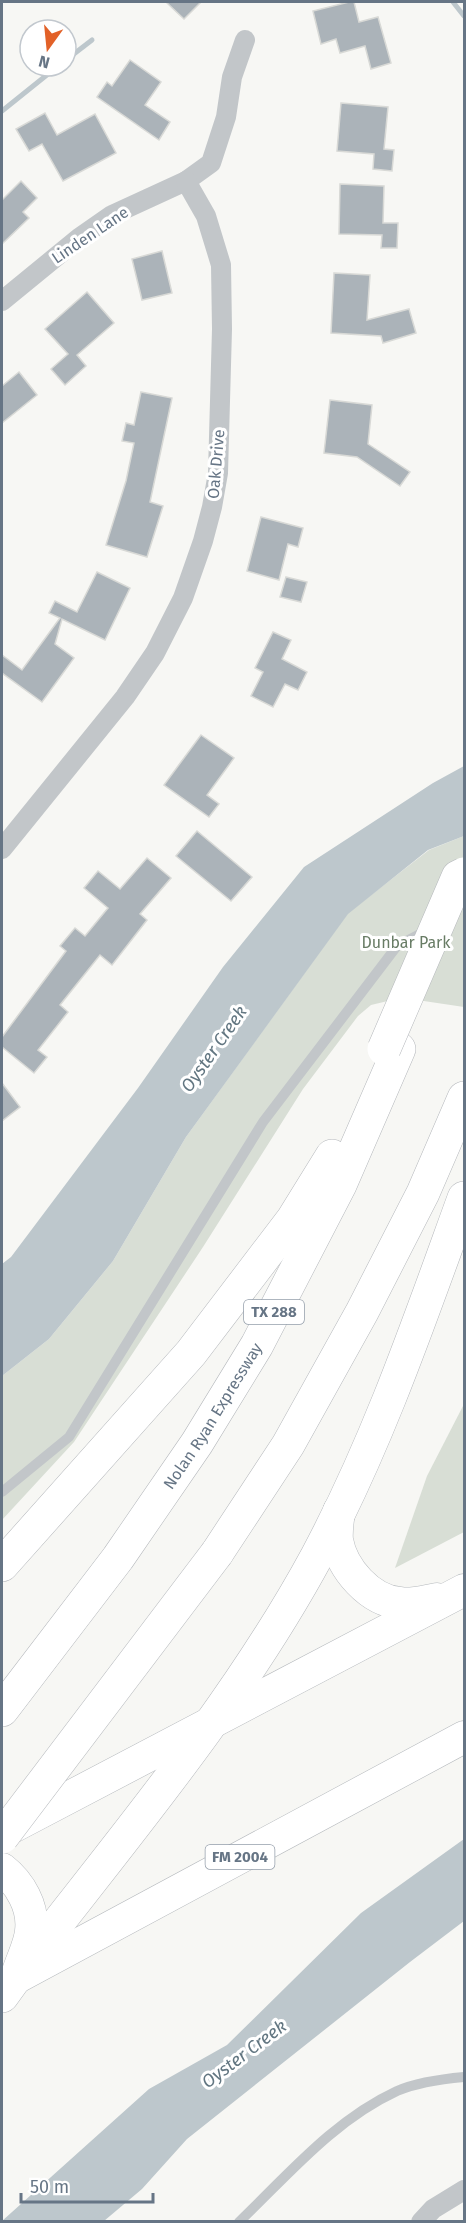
<svg xmlns="http://www.w3.org/2000/svg" width="466" height="2223" viewBox="0 0 466 2223" font-family="'Fira Sans',sans-serif">
<rect width="100%" height="100%" fill="#f7f7f4"/>
<g fill="#d8ded5">
<polygon points="464,836 464,1007 417,1000 392,1000 371,1005 358,1016 303,1089 203,1247 74,1442 2,1520 2,1376 49,1339 113,1261 186,1137 348,913 429,850"/>
<polygon points="464,1404 464,1532 395,1568 427,1476"/>
</g>
<g fill="#bdc7cc">
<polygon points="464,766 464,836 428,850 348,914 186,1137 113,1261 49,1339 2,1376 2,1264 11,1257 138,1088 223,967 304,867 433,783"/>
<polygon points="464,1839 464,1921 410,1962 187,2139 142,2189 104,2221 2,2221 149,2089 227,2045 361,1913"/>
</g>
<g fill="none" stroke-linecap="round" stroke-linejoin="round">
<g stroke="#bdc7cc" stroke-width="5">
<polyline points="453,2 464,16"/>
<polyline points="66,60 92,40"/>
<polyline points="2,111 58,66"/>
</g>
</g>
<g fill="#abb3b9" stroke="#d8d9d6" stroke-width="1.5">
<polygon points="166,2 201,2 184,19"/>
<polygon points="349,2 354,2 359,22 378,17 391,63 371,69 365,46 340,53 336,39 321,44 313,11"/>
<polygon points="130,60 161,82 145,105 170,122 159,140 97,97 107,82 112,86"/>
<polygon points="341,103 388,107 384,149 394,150 392,171 373,169 374,154 337,151"/>
<polygon points="45,113 57,135 95,114 116,153 63,181 42,144 29,151 16,129"/>
<polygon points="21,181 37,198 23,212 29,218 2,244 2,200"/>
<polygon points="340,184 384,186 383,223 398,223 397,248 381,248 382,235 339,234"/>
<polygon points="162,251 172,293 142,300 132,259"/>
<polygon points="334,273 370,275 367,320 409,309 416,333 383,343 381,336 331,333"/>
<polygon points="87,292 114,323 77,355 86,366 65,385 51,369 68,354 45,329"/>
<polygon points="19,372 37,395 2,423 2,386"/>
<polygon points="141,392 172,398 150,502 163,506 147,557 106,545 126,481 134,443 122,441 126,423 134,425"/>
<polygon points="330,400 372,405 368,444 410,472 400,486 357,457 324,453"/>
<polygon points="261,517 303,528 298,547 288,544 279,580 247,571"/>
<polygon points="97,572 130,588 105,640 62,619 55,644 74,658 42,702 2,673 2,655 22,670 60,618 49,613 55,601 77,612"/>
<polygon points="286,577 307,582 301,602 280,597"/>
<polygon points="273,632 291,640 282,659 307,672 298,690 285,684 273,707 251,696 263,672 255,668"/>
<polygon points="201,735 234,758 207,795 219,804 209,817 164,785"/>
<polygon points="197,831 252,877 231,901 176,856"/>
<polygon points="147,858 171,878 140,914 147,920 112,965 100,955 60,1005 68,1012 38,1050 47,1057 34,1073 2,1047 2,1037 66,951 60,946 75,928 85,936 108,908 84,888 98,871 120,889"/>
<polygon points="2,1083 20,1107 2,1121"/>
</g>
<g fill="none" stroke-linecap="round" stroke-linejoin="round">
<g stroke="#b5b9bd" stroke-width="33">
<g id="primary">
<path d="M 339,1511 C 338,1520 336,1531 337,1540 C 342,1569 370,1601 400,1603 C 411,1605 425,1601 437,1599"/>
<polyline points="3,1832 464,1590"/>
<path d="M 2,1869 C 20,1883 34,1907 31,1931 C 30,1944 22,1959 18,1972"/>
<polyline points="14,1979 464,1737"/>
</g>
</g>
<g stroke="#b5b8bc" stroke-width="34">
<polyline id="trunk" points="2,1996 15,1978"/>
</g>
<g stroke="#b5b8bc" stroke-width="34">
<g id="motorway">
<polyline points="217,1553 288,1445 362,1312 423,1193 464,1098"/>
<polyline points="2,1565 191,1353 293,1219 332,1156"/>
<path id="s1" d="M 2,1710 L 118,1558 L 197,1443 L 257,1345 L 340,1185 L 399,1049"/>
<path d="M 15,1978 C 119,1843 236,1706 317,1556 C 378,1442 420,1319 464,1198"/>
</g>
</g>
<g stroke="#c2c6c9" stroke-width="10">
<polyline points="2,1492 69,1437 263,1122 397,946 426,931"/>
<path d="M 239,2222 C 288,2175 334,2120 397,2091 C 418,2082 442,2079 464,2077"/>
</g>
<g stroke="#c2c6c9" stroke-width="20">
<polyline points="2,301 79,238 112,215 186,181 211,163 226,117 232,77 245,40"/>
<polyline points="2,849 125,697 155,653 183,598 203,541 212,507 218,473 222,329 221,265 206,216 186,181"/>
<polyline points="421,2222 433,2209 464,2190"/>
</g>
<use href="#primary" stroke="#fff" stroke-width="32"/>
<use href="#trunk" stroke="#fff" stroke-width="33"/>
<use href="#motorway" stroke="#fff" stroke-width="33"/>
<g stroke="#b5b8bc" stroke-width="34" stroke-linecap="butt">
<g id="motorway-bridge">
<polyline points="384,1049 458,877 464,874"/>
<polyline points="2,1837 217,1553"/>
</g>
</g>
<use href="#motorway-bridge" stroke="#fff" stroke-width="33"/>
</g>
<g text-anchor="middle" dominant-baseline="central" stroke-width="6" stroke-linejoin="round" paint-order="stroke">
<g fill="#fff" stroke="#949eaa" stroke-width="1.5">
<rect x="244" y="1300" width="60" height="24" rx="4.5"/>
<rect x="205.5" y="1845" width="69" height="24" rx="4.5"/>
</g>
<g font-size="15" font-weight="bold" fill="#667585">
<text x="274" y="1312">TX 288</text>
<text x="240" y="1857">FM 2004</text>
</g>
<g font-size="16" fill="#667585" stroke="#fff">
<text transform="translate(90 235) rotate(-34)">Linden Lane</text>
<text transform="translate(216 464) rotate(-85)">Oak Drive</text>
<text stroke="none"><textPath href="#s1" startOffset="362">Nolan Ryan Expressway</textPath></text>
</g>
<g font-size="16" fill="#687c65" stroke="#fff">
<text x="406" y="942">Dunbar Park</text>
</g>
<g font-size="18" font-style="italic" fill="#627681" stroke="#fff">
<text transform="translate(214 1049) rotate(-55)">Oyster Creek</text>
<text transform="translate(244 2054) rotate(-37)">Oyster Creek</text>
</g>
</g>
<rect width="466" height="2223" fill="none" stroke="#667585" stroke-width="6"/>
<g transform="translate(48 48) rotate(195)"><circle r="28" fill="#ffffff" stroke="#c2c8ce" stroke-width="1.5"/>
<path d="M0-4.5L10 22L0 15L-10 22Z" fill="#e26128"/>
<text y="-9" font-size="16" font-weight="bold" text-anchor="middle" fill="#667585">N</text>
</g>
<path d="M21 2193v9h132v-9" fill="none" stroke="#667585" stroke-width="3"/>
<text x="30" y="2193" font-size="18" fill="#667585" stroke="#ffffff" stroke-width="4.5" paint-order="stroke">50 m</text>
</svg>
